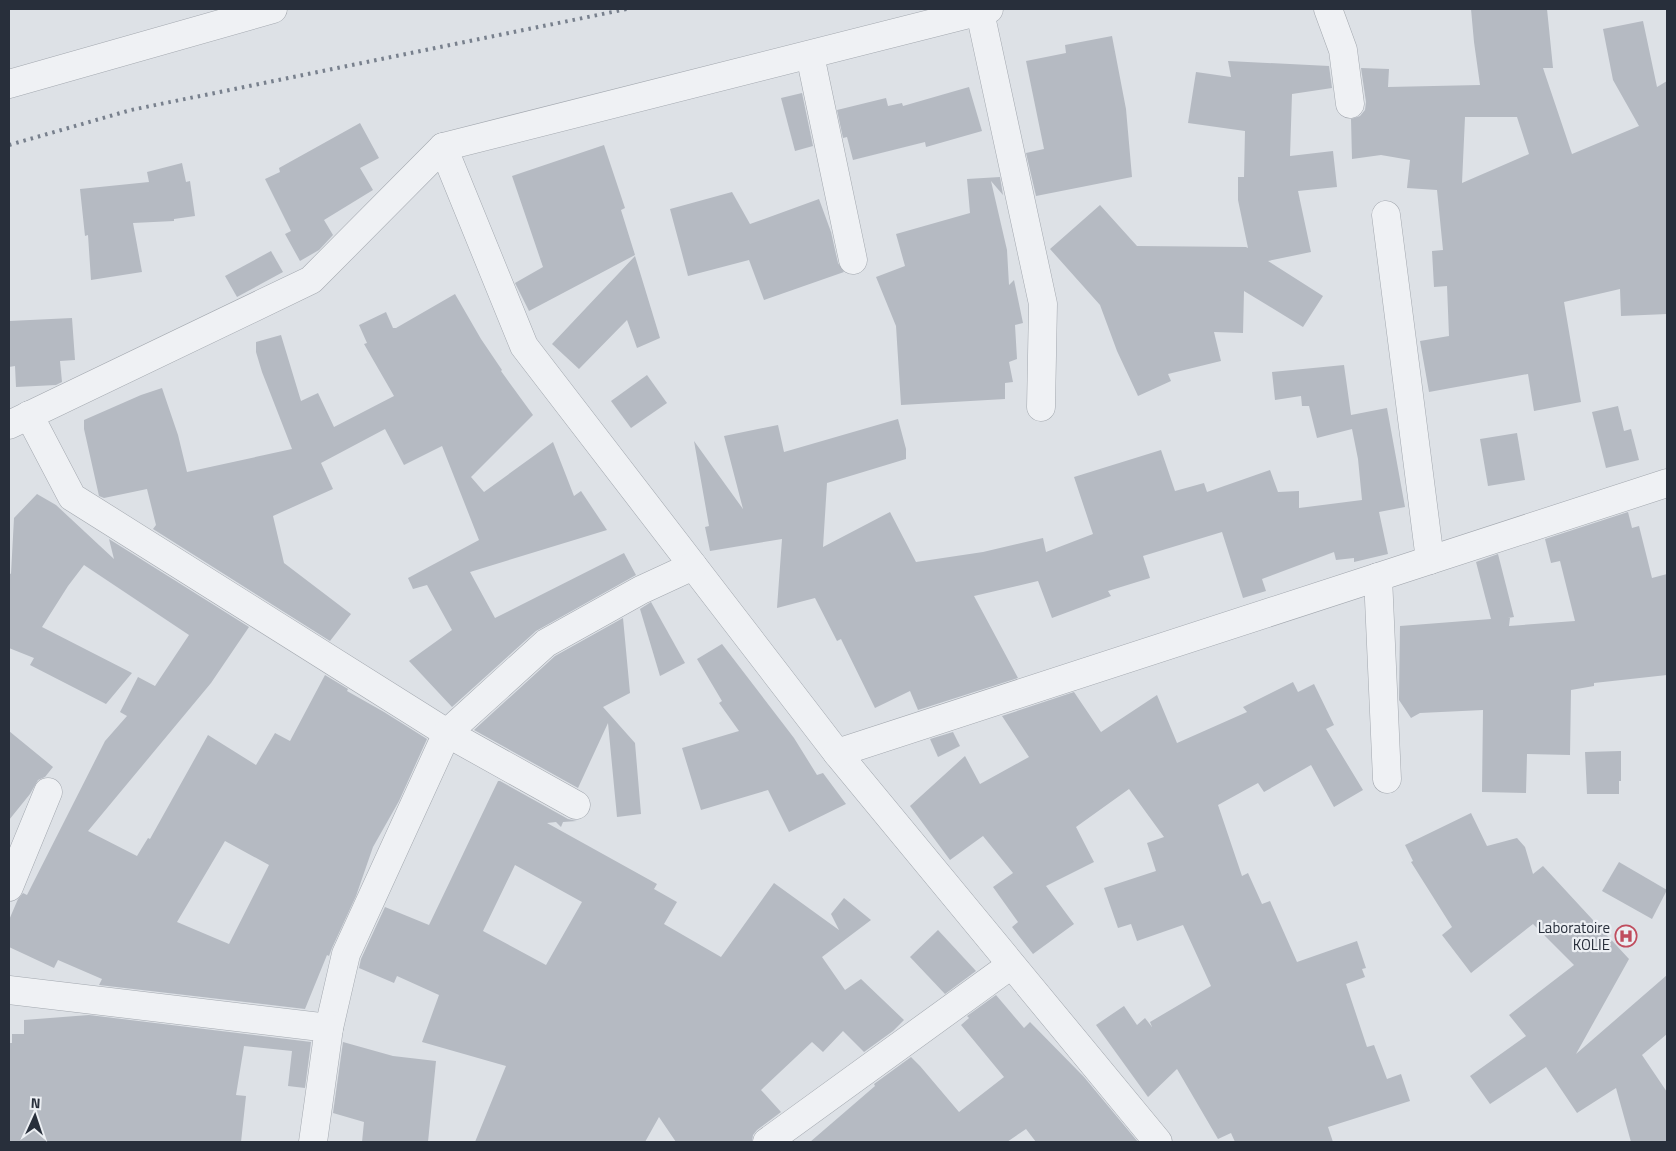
<svg xmlns="http://www.w3.org/2000/svg" width="1676" height="1151" viewBox="0 0 1676 1151" font-family="'Titillium Web',sans-serif">
<rect width="100%" height="100%" fill="#dde1e6"/>
<g fill="#b5bac2" fill-rule="evenodd">
<path d="M 1471,9 L 1547,9 L 1553,68 L 1543,68 L 1572,154 L 1639,126 L 1613,80 L 1603,29 L 1643,21 L 1657,87 L 1667,81 L 1667,314 L 1621,316 L 1620,289 L 1564,302 L 1581,402 L 1534,411 L 1528,374 L 1429,392 L 1420,341 L 1449,336 L 1447,286 L 1434,287 L 1432,251 L 1443,250 L 1437,190 L 1407,188 L 1410,160 L 1381,155 L 1352,159 L 1351,119 L 1360,116 L 1365,110 L 1366,102 L 1361,68 L 1389,69 L 1388,87 L 1480,85 L 1474,42 ZM 1465,117 L 1517,117 L 1529,154 L 1462,183 Z"/>
<polygon points="1112,36 1126,109 1132,177 1036,196 1026,153 1044,149 1026,61 1066,53 1065,45"/>
<polygon points="1228,61 1329,66 1332,88 1292,94 1290,156 1333,151 1337,187 1298,191 1311,252 1268,261 1323,296 1303,327 1244,291 1243,333 1214,332 1221,361 1168,374 1171,381 1138,396 1117,351 1100,305 1050,249 1100,205 1137,246 1246,247 1248,248 1238,200 1238,177 1244,177 1245,131 1188,123 1196,72 1231,77"/>
<polygon points="969,87 982,131 926,147 925,142 853,160 847,137 843,138 837,110 886,98 888,106 902,103 903,106"/>
<polygon points="802,93 813,146 795,151 781,98"/>
<polygon points="360,123 379,158 360,168 373,190 324,220 333,235 319,250 300,261 285,234 291,231 265,179 280,172 279,168"/>
<polygon points="604,145 625,208 621,210 635,255 529,311 515,283 543,267 512,176"/>
<polygon points="182,163 186,182 190,181 195,216 174,219 174,221 133,223 142,272 91,280 88,235 85,236 80,189 149,182 147,172"/>
<polygon points="1000,177 1003,195 991,181 1007,250 1009,285 1014,280 1023,323 1015,325 1017,359 1009,362 1013,382 1005,383 1005,399 901,405 896,326 876,277 905,266 896,234 970,213 967,179"/>
<polygon points="732,192 750,224 819,199 831,232 838,263 844,272 764,300 749,260 688,276 670,209"/>
<polygon points="271,251 283,272 237,297 225,276"/>
<polygon points="635,256 660,338 637,348 627,320 579,369 552,344"/>
<polygon points="455,294 481,339 502,370 501,371 533,415 471,477 484,492 553,442 574,496 581,491 607,530 470,572 495,618 624,553 636,575 536,631 452,707 409,661 452,630 427,585 413,589 408,578 479,540 442,446 404,465 385,429 321,463 333,489 273,516 284,563 351,614 330,641 153,529 156,525 147,489 104,498 99,496 84,429 84,420 141,395 162,388 178,435 187,472 292,449 262,372 256,352 256,342 281,335 301,401 318,393 334,427 394,396 364,344 367,343 359,325 386,312 393,328 396,328"/>
<polygon points="72,318 75,360 60,361 62,382 56,385 16,387 15,366 9,367 9,321"/>
<polygon points="1344,365 1351,415 1387,408 1405,507 1379,512 1388,554 1354,562 1354,558 1336,560 1334,552 1262,579 1266,591 1243,598 1222,532 1143,556 1150,578 1108,591 1111,596 1052,618 1038,581 974,596 1018,678 918,710 910,691 875,708 841,639 837,641 815,598 777,608 782,539 710,551 705,527 709,526 694,441 743,509 724,436 778,425 784,452 898,419 906,449 906,459 827,483 823,547 890,512 916,562 983,552 1043,538 1046,552 1093,534 1074,477 1161,450 1175,491 1204,483 1207,492 1270,470 1278,492 1299,491 1299,508 1362,500 1358,459 1352,429 1317,438 1309,406 1302,406 1301,396 1275,400 1272,372"/>
<polygon points="647,375 667,403 631,428 611,401"/>
<polygon points="1618,406 1624,431 1631,429 1639,460 1606,468 1592,412"/>
<polygon points="1517,433 1525,480 1488,486 1480,439"/>
<path d="M 37,494 L 56,505 L 114,559 L 109,539 L 249,627 L 211,683 L 88,831 L 137,856 L 148,838 L 150,839 L 208,735 L 256,765 L 275,733 L 290,741 L 325,675 L 348,689 L 347,691 L 384,712 L 427,739 L 399,801 L 373,847 L 356,896 L 332,948 L 329,956 L 327,955 L 305,1009 L 99,985 L 102,979 L 58,960 L 54,968 L 9,947 L 9,920 L 18,899 L 23,893 L 27,895 L 105,741 L 127,716 L 120,712 L 138,677 L 155,686 L 189,635 L 84,565 L 68,586 L 42,627 L 132,673 L 106,704 L 30,665 L 34,658 L 9,648 L 9,573 L 11,574 L 14,518 ZM 225,841 L 269,865 L 229,944 L 177,922 Z"/>
<polygon points="1628,512 1632,528 1639,526 1652,578 1667,574 1667,675 1594,683 1594,686 1571,690 1570,755 1527,754 1526,793 1482,792 1483,710 1420,713 1411,718 1399,700 1400,626 1491,619 1476,562 1498,554 1514,617 1508,618 1510,618 1509,626 1575,621 1560,561 1551,563 1545,539"/>
<polygon points="651,602 685,663 660,676 640,609"/>
<polygon points="623,618 630,693 603,707 635,743 641,814 617,817 608,723 578,788 474,730 555,656"/>
<polygon points="722,644 794,738 817,775 823,773 846,804 789,832 768,790 701,810 682,748 739,731 719,703 722,701 697,659"/>
<polygon points="1293,682 1298,692 1314,684 1334,725 1326,729 1363,790 1334,807 1311,765 1264,792 1258,783 1218,805 1242,876 1248,873 1262,904 1270,901 1297,962 1357,941 1366,968 1362,969 1365,977 1346,984 1367,1047 1374,1045 1387,1079 1401,1074 1410,1101 1328,1127 1333,1142 1235,1142 1231,1133 1218,1139 1177,1069 1148,1097 1096,1025 1124,1006 1137,1025 1145,1018 1152,1027 1150,1022 1211,986 1183,925 1137,941 1131,924 1118,928 1104,888 1156,871 1147,843 1164,837 1129,789 1076,827 1094,862 1046,886 1074,924 1033,954 1012,927 1018,922 993,887 1013,873 983,836 950,860 910,806 965,756 980,784 1029,757 1002,716 1074,692 1101,732 1157,695 1177,743 1247,712 1243,707"/>
<polygon points="9,731 53,767 45,777 38,780 30,794 9,820"/>
<polygon points="953,732 960,746 938,757 930,739"/>
<polygon points="1621,751 1621,781 1619,781 1619,794 1587,794 1585,752"/>
<path d="M 498,781 L 500,781 L 568,819 L 577,821 L 563,822 L 561,827 L 556,822 L 547,823 L 657,884 L 654,889 L 677,902 L 664,924 L 721,957 L 774,883 L 839,930 L 831,914 L 844,898 L 871,920 L 822,957 L 845,990 L 861,979 L 904,1020 L 893,1031 L 864,1052 L 843,1031 L 823,1052 L 812,1042 L 761,1090 L 781,1112 L 757,1130 L 753,1135 L 752,1142 L 676,1142 L 659,1117 L 645,1142 L 475,1142 L 506,1066 L 422,1042 L 439,995 L 397,976 L 394,983 L 359,968 L 361,959 L 385,907 L 429,925 ZM 515,865 L 582,902 L 546,965 L 483,931 Z"/>
<polygon points="1471,813 1487,846 1517,838 1525,847 1533,874 1543,866 1629,959 1576,1054 1667,975 1667,1034 1642,1055 1667,1092 1667,1142 1631,1142 1616,1088 1577,1113 1546,1067 1490,1104 1470,1076 1526,1036 1509,1015 1574,965 1533,924 1471,973 1442,935 1452,927 1411,862 1413,861 1405,845"/>
<polygon points="1619,862 1667,890 1652,919 1602,891"/>
<polygon points="938,930 976,971 945,994 910,957"/>
<polygon points="996,995 1024,1028 1030,1022 1084,1077 1138,1142 1036,1142 1026,1129 1007,1142 810,1142 875,1086 874,1084 911,1057 920,1066 959,1112 1004,1077 961,1025 969,1018 967,1016"/>
<polygon points="89,1015 311,1042 305,1088 288,1086 292,1051 244,1046 236,1095 246,1096 241,1142 9,1142 9,1043 12,1043 12,1034 24,1034 24,1020"/>
<polygon points="343,1042 393,1056 436,1061 428,1142 362,1142 364,1122 333,1113"/>
</g>
<g fill="none" stroke-linecap="round" stroke-linejoin="round">
<g stroke="#a3a8af" stroke-width="29">
<g id="minor">
<polyline points="1328,9 1343,50 1350,104"/>
<polyline points="980,12 1043,304 1041,407"/>
<polyline points="810,55 853,260"/>
<polyline points="9,84 273,9"/>
<polyline points="443,147 524,346 837,753 1158,1142"/>
<polyline points="1386,215 1430,560"/>
<polyline points="29,415 72,497 447,733 346,954 329,1028 313,1142"/>
<polyline points="9,425 311,280 443,147 989,9"/>
<polyline points="1378,577 1387,779"/>
<polyline points="837,753 1667,483"/>
<polyline points="576,805 447,733 546,643 641,590 693,566"/>
<polyline points="9,887 48,792"/>
<polyline points="9,990 329,1028"/>
<polyline points="767,1142 1011,965"/>
</g>
</g>
<use href="#minor" stroke="#eff1f4" stroke-width="28"/>
<polyline stroke="#78808d" stroke-width="4" stroke-dasharray="2.5 5" stroke-linecap="butt" points="9,145 131,110 627,9"/>
</g>
<defs>
<g id="hospital-ring" transform="scale(1.125)"><circle r="9.5" fill="#eceff3" stroke="#c04d5e" stroke-width="1.5"/><path d="M-5-5h3v3.5h4V-5h3V5h-3V1.5h-4V5h-3Z" fill="#c04d5e"/></g>
</defs>
<g fill-rule="evenodd">
<use href="#hospital-ring" x="1626" y="936"/>
</g>
<g text-anchor="middle" dominant-baseline="central" stroke-width="4.5" stroke-linejoin="round" paint-order="stroke">
<g font-size="15" fill="#282f3b" stroke="#eceff3" text-anchor="end">
<text x="1610" y="927">Laboratoire<tspan x="1610" dy="17">KOLIE</tspan></text>
</g>
</g>
<rect width="1676" height="1151" fill="none" stroke="#282f3b" stroke-width="20"/>
<g transform="translate(35 1116) rotate(3)" stroke="#eceff3" stroke-width="4" paint-order="stroke">
<path d="M0-4L9 19L0 12L-9 19Z" fill="#282f3b"/>
<text y="-8" font-size="14" font-weight="bold" text-anchor="middle" fill="#282f3b">N</text>
</g>
</svg>
